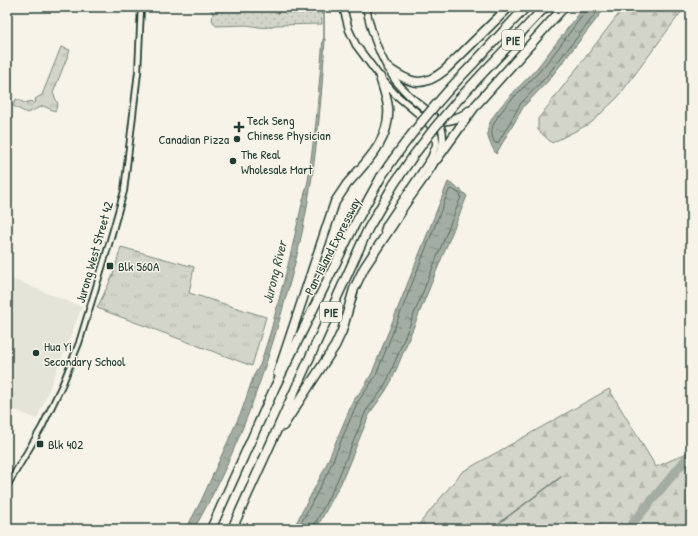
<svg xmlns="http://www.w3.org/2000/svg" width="698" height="536" viewBox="0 0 698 536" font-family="'Patrick Hand',sans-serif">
<defs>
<pattern id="grass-tufts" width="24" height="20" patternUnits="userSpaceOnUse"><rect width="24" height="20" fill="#d3d5ca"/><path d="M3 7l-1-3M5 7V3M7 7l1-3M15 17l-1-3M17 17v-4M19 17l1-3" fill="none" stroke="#b5b8ae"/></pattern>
<pattern id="forest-firs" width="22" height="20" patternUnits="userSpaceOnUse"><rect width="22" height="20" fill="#d3d5ca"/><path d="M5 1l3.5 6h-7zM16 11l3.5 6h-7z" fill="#b5b8ae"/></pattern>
<pattern id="park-dots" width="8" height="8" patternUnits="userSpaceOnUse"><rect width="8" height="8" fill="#d3d5ca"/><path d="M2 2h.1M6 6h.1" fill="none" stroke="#b5b8ae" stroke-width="1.8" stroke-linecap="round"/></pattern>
<pattern id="water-ripples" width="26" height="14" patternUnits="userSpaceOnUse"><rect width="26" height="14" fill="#a4ada3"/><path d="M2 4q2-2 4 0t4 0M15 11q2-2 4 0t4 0" fill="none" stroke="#858e86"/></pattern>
</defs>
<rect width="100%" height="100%" fill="#f7f3e8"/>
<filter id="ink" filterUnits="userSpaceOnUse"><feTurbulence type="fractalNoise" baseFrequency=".025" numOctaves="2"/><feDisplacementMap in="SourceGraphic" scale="8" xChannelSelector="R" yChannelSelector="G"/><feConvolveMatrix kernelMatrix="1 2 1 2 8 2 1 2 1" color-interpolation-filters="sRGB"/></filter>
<g filter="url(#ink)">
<polygon fill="#e5e4d9" points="7,277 82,307 37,419 7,407"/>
<g fill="url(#grass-tufts)" stroke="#79897f">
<polygon points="61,47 70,50 53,93 58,104 55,111 43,106 27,113 13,106 16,99 25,103 31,101 33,103 36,102 35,99 42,95"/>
<polygon points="121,247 194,267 189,293 266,317 252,366 97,308 113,275"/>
</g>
<g fill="url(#forest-firs)" stroke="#79897f">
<polygon points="624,7 685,7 618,97 591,123 552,143 538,130 538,119"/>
<polygon points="609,389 656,467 691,451 691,529 415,529 462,472"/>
</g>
<path fill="url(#park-dots)" stroke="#79897f" d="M 209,7 L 321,7 L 322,24 L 275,25 C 265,30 256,26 246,25 C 236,25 226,26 216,26 L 212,20 L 213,13 Z"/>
<g fill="url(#water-ripples)" stroke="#6f8077">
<path d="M 584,7 L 606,7 L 548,81 L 524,106 L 496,154 C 491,145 486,137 488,128 C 492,110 525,82 537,68 C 553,48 568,27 584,7 Z"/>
<path d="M 323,39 L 325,39 C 322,95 317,152 307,207 C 302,236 295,265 287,293 C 265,375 236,456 194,529 L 186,529 L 201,501 L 242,410 L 254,375 L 260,365 L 271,330 L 289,261 L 301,208 L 308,181 L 316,122 Z"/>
<polygon points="448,182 461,190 467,196 392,380 385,392 370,413 341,483 316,529 293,529 324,470 353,401 364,387 372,373"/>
</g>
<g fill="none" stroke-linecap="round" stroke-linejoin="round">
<g stroke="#546a60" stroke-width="1">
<path d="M 587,7 L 586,11 C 570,31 556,53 539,72 C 525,87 504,104 494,123 C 491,129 491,137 495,143 L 498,143 L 521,103 L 545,78 L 601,7"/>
<polyline points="298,529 328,472 357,403 367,389 376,375 449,190 452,189 459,193 461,197 388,379 382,390 366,411 337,481 314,526 313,529"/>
</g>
<g stroke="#6f8077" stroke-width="1.5">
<polyline points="324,39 324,7"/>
<polyline points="491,529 561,477"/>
</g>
<polyline stroke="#a4ada3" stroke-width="9" points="628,529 691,453"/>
<g stroke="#1f3d34" stroke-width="8">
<polyline id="minor" points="7,486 42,427 63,383 79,343 107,251 124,191 138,72 141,7"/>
</g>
<g stroke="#1f3d34" stroke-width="9">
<g id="secondary">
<polyline points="343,7 349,30 356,45 380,77 395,94 427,121 435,133 436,139 436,145 431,158 386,225 384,231 385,235"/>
<path d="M 366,7 C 371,33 380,58 395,80 C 400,86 406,93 412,98 C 427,111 448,121 442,145 C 438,164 412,194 401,212"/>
</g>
</g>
<g stroke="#1f3d34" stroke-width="11">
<g id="motorway">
<polyline points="473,64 526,7"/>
<path d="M 388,68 C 410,83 422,89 445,70 L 509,7"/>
<polyline points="482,74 545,7"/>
<path d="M 427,121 C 442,121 458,121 469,111"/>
<polyline points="437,159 476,105 564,7"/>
<path d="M 278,373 L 335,202 C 339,196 343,190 347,184 C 366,162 391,140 388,107 C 387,98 383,87 380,77"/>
<polyline points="283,426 335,346 342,331 354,289 364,268 401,212"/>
<polyline points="211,529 275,387 355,224 381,177"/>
<polyline points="232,529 368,229 394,184"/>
</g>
</g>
<use href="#minor" stroke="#f7f3e8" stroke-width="4.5"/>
<use href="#secondary" stroke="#f7f3e8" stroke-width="6"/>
<use href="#motorway" stroke="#f7f3e8" stroke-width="8"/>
<g stroke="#1f3d34" stroke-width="11" stroke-linecap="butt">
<g id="motorway-bridge">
<path d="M 381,177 C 409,135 438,100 473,64"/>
<path d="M 394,184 C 420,144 449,108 482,74"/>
</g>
</g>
<use href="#motorway-bridge" stroke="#f7f3e8" stroke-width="8"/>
</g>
</g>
<g fill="#1f3d34" stroke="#f7f3e8" stroke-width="1.5">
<path d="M237 121h4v4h4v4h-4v4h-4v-4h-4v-4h4z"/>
<circle cx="237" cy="139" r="4"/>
<circle cx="233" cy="161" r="4"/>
<rect x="106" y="262" width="8" height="8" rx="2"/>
<circle cx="36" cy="353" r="4"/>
<rect x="36" y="440" width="8" height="8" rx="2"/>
</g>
<g text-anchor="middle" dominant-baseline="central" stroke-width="3" stroke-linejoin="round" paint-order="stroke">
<g fill="#f7f3e8" stroke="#60746a" stroke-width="1">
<rect x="502" y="30" width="22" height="20" rx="3"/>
<rect x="320" y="302" width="22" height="20" rx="3"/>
</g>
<g font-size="12" font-weight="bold" fill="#1f3d34">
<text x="513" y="40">PIE</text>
<text x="331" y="312">PIE</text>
</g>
<g font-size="13" fill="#1f3d34" stroke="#f7f3e8" text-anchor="start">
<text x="247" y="120">Teck Seng<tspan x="247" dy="15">Chinese Physician</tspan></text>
<text x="229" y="139" text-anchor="end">Canadian Pizza</text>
<text x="241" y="154">The Real<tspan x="241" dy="15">Wholesale Mart</tspan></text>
<text x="118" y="266">Blk 560A</text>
<text x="44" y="346">Hua Yi<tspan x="44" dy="15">Secondary School</tspan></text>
<text x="48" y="444">Blk 402</text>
</g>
<g font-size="13" fill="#1f3d34" stroke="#f7f3e8">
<text transform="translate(332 246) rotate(-63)">Pan-Island Expressway</text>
<text transform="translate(94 252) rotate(-74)">Jurong West Street 42</text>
</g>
<g font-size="14" font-style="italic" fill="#405950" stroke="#f7f3e8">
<text transform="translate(274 272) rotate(-76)">Jurong River</text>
</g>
</g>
<rect width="698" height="536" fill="none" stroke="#f7f3e8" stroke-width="24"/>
<rect x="12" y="12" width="674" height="512" fill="none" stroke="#1f3d34" stroke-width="1.5" filter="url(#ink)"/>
</svg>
